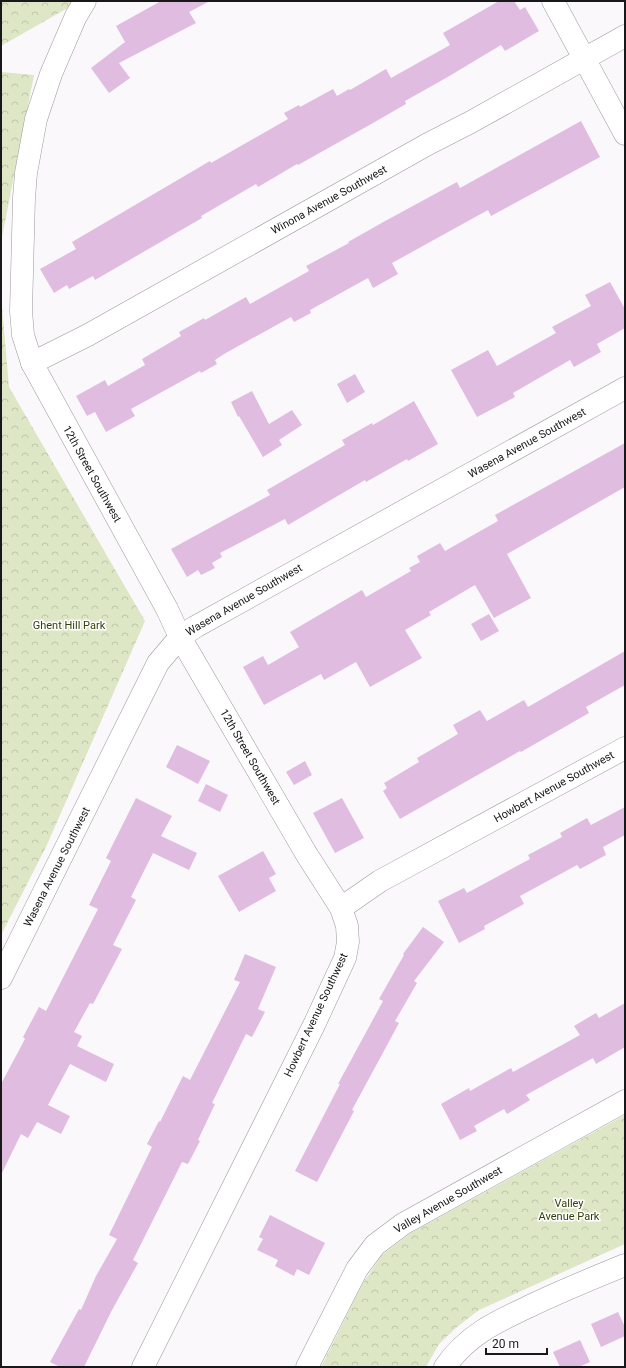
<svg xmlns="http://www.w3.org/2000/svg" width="626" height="1368" viewBox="0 0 626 1368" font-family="Roboto,sans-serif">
<defs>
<pattern id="park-crowns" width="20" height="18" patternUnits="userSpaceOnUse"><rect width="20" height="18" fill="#dde7c6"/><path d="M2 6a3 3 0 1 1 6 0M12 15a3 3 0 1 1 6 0" fill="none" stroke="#bdc5aa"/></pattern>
</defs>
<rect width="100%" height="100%" fill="#fbf8fb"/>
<g fill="url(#park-crowns)">
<polygon points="1,1 80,1 1,46"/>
<polygon points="2,72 34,75 1,242 1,75"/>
<polygon points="1,295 9,387 145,621 46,847 1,935"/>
<polygon points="625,1115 625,1244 479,1310 457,1327 439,1344 426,1367 321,1367 363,1283 382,1255 411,1233"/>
</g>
<g fill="#e0bce1">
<polygon points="161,1 210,1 189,12 196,23 119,63 130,78 109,93 91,68 125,42 116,26"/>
<polygon points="499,1 514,1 520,10 525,7 539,31 505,51 501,45 446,78 405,101 406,104 373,123 298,165 297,164 258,187 256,184 201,216 202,218 95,280 93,276 69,289 67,285 54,293 40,269 76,249 72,242 210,161 211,163 288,119 284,113 299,105 300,107 333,89 337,96 349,89 350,90 386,69 391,78 450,45 443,33"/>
<polygon points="581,121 600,157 491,216 488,210 392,263 398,274 373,288 368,278 310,310 311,313 294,322 291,317 224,354 215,360 217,364 201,373 200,371 131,409 135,416 106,432 95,412 87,416 76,396 105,380 108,386 145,365 142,359 181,336 179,332 204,318 205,320 246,297 250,304 309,271 306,266 349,243 348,242 387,220 457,182 460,188"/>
<polygon points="610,282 625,309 625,328 597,344 601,352 574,367 570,360 513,393 515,397 477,417 451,370 488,350 497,366 556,333 552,327 591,306 585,295"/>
<polygon points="355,374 365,392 347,403 337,384"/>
<polygon points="252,391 269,424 292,410 302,425 279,440 282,445 263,457 239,416 238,417 231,402"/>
<polygon points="414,401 438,444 408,461 407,459 366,482 365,480 288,525 285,519 220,553 222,557 212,563 215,568 201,575 198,570 187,577 171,549 270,495 267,490 345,445 342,440 372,423 373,425"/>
<polygon points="625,443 625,487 507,554 531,598 494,618 475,585 429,612 431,615 405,630 422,658 370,687 356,662 324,680 321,674 264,705 243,667 263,656 268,665 299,647 290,632 362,590 366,597 411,571 409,568 420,562 417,556 440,543 445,551 498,521 495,515"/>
<polygon points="489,614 499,631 481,641 471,624"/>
<polygon points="625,651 625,685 586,707 589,713 521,752 520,751 400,819 383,791 387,788 384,783 419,762 417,758 458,734 453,725 480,710 487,721 524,700 528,707"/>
<polygon points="177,745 210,761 198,784 166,767"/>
<polygon points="305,761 312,775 294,785 286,772"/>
<polygon points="206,784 228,795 220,812 198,801"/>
<polygon points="136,798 172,816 161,836 197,853 189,870 153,853 131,897 136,900 113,945 122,949 93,1004 90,1003 74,1032 82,1036 77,1046 114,1064 106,1082 70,1064 48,1105 70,1116 61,1134 37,1122 28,1138 21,1134 1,1175 1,1084 25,1039 23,1037 39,1007 46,1011 98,909 89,905 111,861 106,858"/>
<polygon points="342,798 364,838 335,853 313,813"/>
<polygon points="625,807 625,835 603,847 606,855 580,869 577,865 520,896 524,904 484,926 485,929 459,943 438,901 464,888 467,893 530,859 528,855 562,837 560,833 587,818 591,825"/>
<polygon points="263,851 276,874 269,878 276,891 239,912 218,876"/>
<polygon points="423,927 444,942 414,981 417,983 395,1021 399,1023 352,1110 354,1111 317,1182 295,1171 340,1084 338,1084 383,1001 379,999 404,955 403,954"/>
<polygon points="245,954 276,967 258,1009 265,1012 252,1037 246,1034 212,1103 215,1104 198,1140 200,1141 188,1164 182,1162 133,1260 138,1263 111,1312 84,1367 60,1367 50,1362 79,1309 81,1310 96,1276 117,1239 109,1235 152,1147 147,1144 159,1121 160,1122 183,1076 190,1080 240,982 234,980"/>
<polygon points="625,1003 625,1047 596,1064 593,1058 526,1095 530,1100 507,1114 504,1109 474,1126 477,1131 460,1140 441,1104 469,1088 470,1091 511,1068 513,1072 580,1035 574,1026 596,1013 599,1018"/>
<polygon points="270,1215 325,1243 309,1275 297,1269 294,1276 275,1266 278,1260 257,1250 263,1239 259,1237"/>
<polygon points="618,1312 625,1327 625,1336 601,1347 591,1324"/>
<polygon points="580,1340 590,1362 579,1367 560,1367 553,1352"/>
</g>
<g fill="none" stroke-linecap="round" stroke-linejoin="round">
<g stroke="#9b989b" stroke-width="23">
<g id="minor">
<polyline points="85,1 76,16 51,74 36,119 26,173 24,198 21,311 23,335 32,363 167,609 180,637 307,855 341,908 347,926 348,942 345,958 314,1025 143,1367"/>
<polyline points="553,1 625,134"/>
<polyline points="32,363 88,335 428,144 471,122 625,36"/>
<polyline points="341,908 380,881 625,748"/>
<polyline points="1,978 158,663 180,637 195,627 625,388"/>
<polyline points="307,1367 357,1269 375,1245 403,1224 625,1101"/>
<path d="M 445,1367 C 467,1335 496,1322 530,1306 C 561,1291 593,1278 625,1265"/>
</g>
</g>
<use href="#minor" stroke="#fff" stroke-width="22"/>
</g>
<g text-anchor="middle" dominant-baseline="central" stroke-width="3" stroke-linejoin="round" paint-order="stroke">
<g font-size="11" fill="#181719" stroke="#fff">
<text transform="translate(329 200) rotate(-29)">Winona Avenue Southwest</text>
<text transform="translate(527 443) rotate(-29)">Wasena Avenue Southwest</text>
<text transform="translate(92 474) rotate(61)">12th Street Southwest</text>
<text transform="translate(244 600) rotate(-30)">Wasena Avenue Southwest</text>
<text transform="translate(250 757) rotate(60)">12th Street Southwest</text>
<text transform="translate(554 787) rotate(-29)">Howbert Avenue Southwest</text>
<text transform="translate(57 867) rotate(-63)">Wasena Avenue Southwest</text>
<text transform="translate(316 1015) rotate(-65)">Howbert Avenue Southwest</text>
<text transform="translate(448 1200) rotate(-30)">Valley Avenue Southwest</text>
</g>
<g font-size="11" fill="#333f08" stroke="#fff">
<text x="69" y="625">Ghent Hill Park</text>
<text x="569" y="1203">Valley<tspan x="569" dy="13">Avenue Park</tspan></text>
</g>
</g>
<rect width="626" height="1368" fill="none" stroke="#181719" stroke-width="4"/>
<path d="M486 1348v6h61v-6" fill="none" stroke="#181719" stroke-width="2"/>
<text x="492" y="1348" font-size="12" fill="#181719" stroke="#ffffff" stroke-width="3" paint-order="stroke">20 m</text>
</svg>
